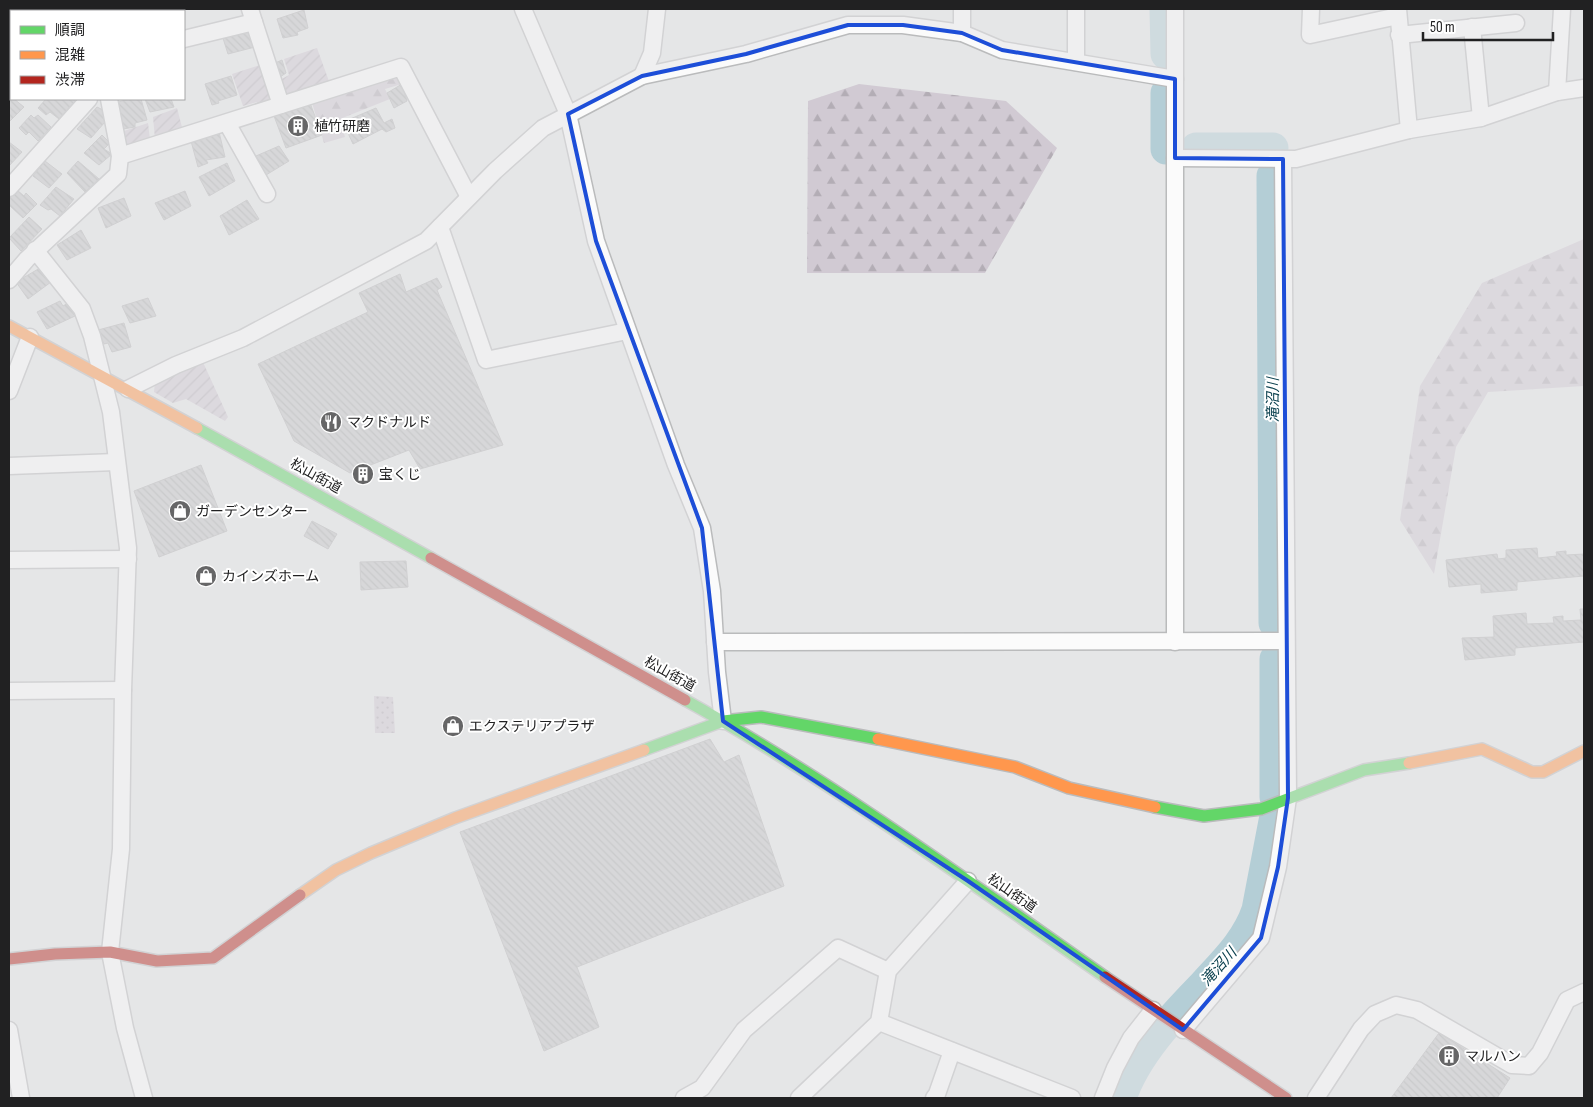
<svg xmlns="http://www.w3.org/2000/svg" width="1593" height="1107" viewBox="0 0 1593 1107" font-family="'Sofia Sans Condensed','Noto Sans JP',sans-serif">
<defs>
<pattern id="forest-firs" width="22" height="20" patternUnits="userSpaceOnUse" patternTransform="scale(1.25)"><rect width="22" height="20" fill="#d1cad3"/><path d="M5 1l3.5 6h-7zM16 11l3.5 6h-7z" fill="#b3adb5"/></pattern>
<pattern id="park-dots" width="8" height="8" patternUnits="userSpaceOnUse" patternTransform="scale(1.25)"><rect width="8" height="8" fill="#d1cad3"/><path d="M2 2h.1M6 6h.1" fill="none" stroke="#b3adb5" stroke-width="1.8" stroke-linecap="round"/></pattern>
<pattern id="garden-furrows" width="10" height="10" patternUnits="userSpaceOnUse" patternTransform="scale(1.25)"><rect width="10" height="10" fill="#d1cad3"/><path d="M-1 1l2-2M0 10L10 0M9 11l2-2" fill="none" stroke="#b3adb5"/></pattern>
<pattern id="building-back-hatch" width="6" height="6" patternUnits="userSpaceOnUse" patternTransform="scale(1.25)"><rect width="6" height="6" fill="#c5c6c7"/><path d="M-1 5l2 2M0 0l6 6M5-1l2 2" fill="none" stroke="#a9aaab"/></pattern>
</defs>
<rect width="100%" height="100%" fill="#e5e6e7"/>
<g fill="url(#forest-firs)">
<polygon points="397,69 402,84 385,89 390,99 340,119 345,137 324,143 310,96"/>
<polygon points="859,84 1006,101 1057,148 985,273 807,273 808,101"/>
<polygon points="1584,239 1584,386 1488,392 1456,447 1434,574 1400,520 1420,386 1482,283"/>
</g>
<polygon fill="url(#park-dots)" points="374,696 393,697 395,733 375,733"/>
<g fill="url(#garden-furrows)">
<polygon points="317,48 330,84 295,96 286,94 280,80 289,75 284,59"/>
<polygon points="266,63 275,101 258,105 257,102 243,106 232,74"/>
<polygon points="177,108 183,131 155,139 153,117"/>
<polygon points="148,123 150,140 128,148 123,145 121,132"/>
<polygon points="202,360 228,417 225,421 186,399 173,403 154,392 155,382"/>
</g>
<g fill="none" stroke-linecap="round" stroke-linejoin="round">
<g stroke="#b4ced6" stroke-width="31">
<polyline points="1165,9 1166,54"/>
<polyline points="1166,93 1166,149"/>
<polyline points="1196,148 1273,148"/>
<polyline points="1272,176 1274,623"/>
<polyline points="1275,659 1275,797"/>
<path d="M 1121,1098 C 1136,1054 1172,1017 1204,984 C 1225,961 1247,940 1257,910 L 1275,816"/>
</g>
</g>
<g fill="url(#building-back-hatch)" stroke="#b6b6b7">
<polygon points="9,9 35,9 32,11 11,11 11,14 9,12"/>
<polygon points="304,10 308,28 297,32 298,35 283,38 277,19"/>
<polygon points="251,29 255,47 228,54 222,35"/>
<polygon points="9,43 11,45 11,62 9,65"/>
<polygon points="282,60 286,73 280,77 275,63"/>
<polygon points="231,76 237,95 218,101 219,103 212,105 205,84"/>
<polygon points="402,84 407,101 394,108 387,93"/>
<polygon points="11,97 11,99 14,99 24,107 9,122 9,99"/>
<polygon points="46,99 72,99 75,101 59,119 50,112 46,115 38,108"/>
<polygon points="129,99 141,99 147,120 135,123 135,127 123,129 115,103"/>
<polygon points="145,99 171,99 174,107 150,112"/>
<polygon points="310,103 322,135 286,148 274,116"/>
<polygon points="97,107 105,111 102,115 105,122 91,138 77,129"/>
<polygon points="376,108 384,123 392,119 395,128 386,132 382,129 353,144 343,122"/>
<polygon points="31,115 34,118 38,115 51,127 38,141 29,132 26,135 19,128"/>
<polygon points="219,132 225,157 206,160 208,163 198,167 191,141"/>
<polygon points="102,135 110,143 104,149 112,154 99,165 84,153"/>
<polygon points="9,142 22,152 9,166"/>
<polygon points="279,146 289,161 266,175 256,156"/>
<polygon points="45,161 62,174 49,188 33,176"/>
<polygon points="78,161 99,179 85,192 67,173"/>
<polygon points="227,163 235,181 209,196 199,177"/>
<polygon points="56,187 74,199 60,216 51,209 48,210 40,205"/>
<polygon points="17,190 24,196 26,193 37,204 23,218 9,205 9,197"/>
<polygon points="185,191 191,206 164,220 155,203"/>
<polygon points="124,198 131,216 106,228 98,208"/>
<polygon points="247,200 259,219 229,235 220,216"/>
<polygon points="29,217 42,229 21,251 9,238"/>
<polygon points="81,230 91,248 67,260 57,245"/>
<polygon points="40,268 51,282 28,299 16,282"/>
<polygon points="400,274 406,292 437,278 442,287 437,290 503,445 420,469 409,450 350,473 294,441 258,364 368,312 359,293"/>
<polygon points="148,298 156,316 130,323 122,306"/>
<polygon points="60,301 63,306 68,303 75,316 47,329 37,312"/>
<polygon points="124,323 131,347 112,352 108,343 104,344 98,330"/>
<polygon points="201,465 227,531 159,557 134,491"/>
<polygon points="365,469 368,475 361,478 359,472"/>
<polygon points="312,521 337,534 328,549 304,536"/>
<polygon points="1537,548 1538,558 1557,556 1556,552 1566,551 1566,555 1584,554 1584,576 1517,582 1517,590 1481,593 1481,584 1449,587 1446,560 1497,554 1498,559 1506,558 1506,550"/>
<polygon points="406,561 408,587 361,590 360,562"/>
<polygon points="1580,609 1584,609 1584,642 1515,648 1515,655 1465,660 1462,638 1494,637 1493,616 1526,613 1527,624 1554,623 1553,617 1563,616 1563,621 1581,620"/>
<polygon points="710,739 724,762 739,755 784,886 577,967 599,1027 544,1051 460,832"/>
<polygon points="1439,1033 1510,1078 1497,1098 1391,1098"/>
</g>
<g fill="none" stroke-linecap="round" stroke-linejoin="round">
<g stroke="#babbbc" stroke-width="19">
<g id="street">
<polyline points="48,9 51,11"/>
<polyline points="90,9 91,11"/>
<polyline points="523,9 568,114 596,241 676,465 702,528 712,591 717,672 723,721"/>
<polyline points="962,9 962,33"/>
<polyline points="1076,9 1076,62"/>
<polyline points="1175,9 1175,642"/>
<polyline points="1311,9 1310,35 1398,16"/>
<polyline points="1398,9 1409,130"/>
<polyline points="254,22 281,105"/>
<polyline points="1472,27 1481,118"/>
<polyline points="1399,35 1516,23"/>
<polyline points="184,39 254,22 250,9"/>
<polyline points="642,76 652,53 657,9"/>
<polyline points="9,89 11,87"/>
<polyline points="1557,92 1562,9"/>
<polyline points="227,123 267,194"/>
<polyline points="120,156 401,67 469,197"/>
<polyline points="1175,158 1296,159 1409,130 1481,118 1557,92 1584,88"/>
<polyline points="9,188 89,99"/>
<polyline points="440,227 486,360 627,331"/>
<polyline points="35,250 82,309 92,336 111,412 128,548 123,690 121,849 110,952 125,1028 144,1098"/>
<polyline points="9,280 27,259 118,174 120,156 109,99"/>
<polyline points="128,389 176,365 243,338 426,241 495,171 543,128 642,76 746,54 848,25 903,25 962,33 1002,50 1175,79"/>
<polyline points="9,391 30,337"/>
<polyline points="9,466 116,462"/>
<polyline points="9,560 128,559"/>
<polyline points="715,642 1286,641"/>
<polyline points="9,691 123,690"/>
<polyline points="879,1022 1072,1098"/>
<polyline points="9,1030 21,1098"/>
<polyline points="1183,1030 1261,938 1278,867 1288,798 1283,159"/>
<polyline points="684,1098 702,1088 744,1030 838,948 888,971"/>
<polyline points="799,1098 879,1022 888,971 968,881"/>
<polyline points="934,1098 937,1094 952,1051"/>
<polyline points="1103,1098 1115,1068 1131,1038 1153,1010"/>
<polyline points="1316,1098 1361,1029 1375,1014 1396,1005 1417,1010 1512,1065 1529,1066 1540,1053 1567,1000 1584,992"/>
</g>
</g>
<g stroke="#babbbc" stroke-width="14">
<g id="fast">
<polyline points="197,428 431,558"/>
<path d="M 685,700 C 831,781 968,881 1105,977"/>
<polyline points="644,750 723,721 761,717 878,739"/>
<polyline points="1155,807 1204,816 1261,809 1364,770 1409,763"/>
</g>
</g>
<g stroke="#babbbc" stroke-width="14">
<g id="slow">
<polyline points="9,326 197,428"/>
<polyline points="878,739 1015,767 1069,788 1155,807"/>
<polyline points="1409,763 1482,749 1532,772 1543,772 1584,751"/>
<polyline points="300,895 336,870 371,853 455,818 644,750"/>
</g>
</g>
<g stroke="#babbbc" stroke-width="14">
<g id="jam">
<polyline points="431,558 685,700"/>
<polyline points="9,959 55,954 110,952 157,961 213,958 300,895"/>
<polyline points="1105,977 1286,1098"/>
</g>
</g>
<use href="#street" stroke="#fbfbfb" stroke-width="16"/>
<use href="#fast" stroke="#63d668" stroke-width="11"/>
<use href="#slow" stroke="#ff974d" stroke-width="11"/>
<use href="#jam" stroke="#b3261e" stroke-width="11"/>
</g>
<path d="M0 0H1593V1107H0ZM 848,25 L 903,25 L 962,33 L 1002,50 L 1175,79 L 1175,158 L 1283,159 L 1288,798 L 1278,867 L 1261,938 L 1183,1030 L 968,881 L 723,721 L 702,528 L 596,241 L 568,114 L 642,76 L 746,54 Z" fill="#e5e6e7" fill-opacity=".55" fill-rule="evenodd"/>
<path fill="none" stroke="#1d4ed8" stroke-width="4" stroke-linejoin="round" d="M 848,25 L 903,25 L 962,33 L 1002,50 L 1175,79 L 1175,158 L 1283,159 L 1288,798 L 1278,867 L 1261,938 L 1183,1030 L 968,881 L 723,721 L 702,528 L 596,241 L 568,114 L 642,76 L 746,54 Z"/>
<defs>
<g id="building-disc" transform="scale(1.125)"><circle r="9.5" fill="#666667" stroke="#fff"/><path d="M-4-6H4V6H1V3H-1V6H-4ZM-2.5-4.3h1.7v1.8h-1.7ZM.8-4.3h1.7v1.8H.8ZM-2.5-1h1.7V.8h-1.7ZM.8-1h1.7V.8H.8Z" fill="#fff"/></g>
<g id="restaurant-disc" transform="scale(1.125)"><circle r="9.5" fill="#666667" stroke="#fff"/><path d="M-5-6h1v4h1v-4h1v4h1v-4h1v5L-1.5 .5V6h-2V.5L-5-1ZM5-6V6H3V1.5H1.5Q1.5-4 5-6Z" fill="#fff"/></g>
<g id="shop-disc" transform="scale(1.125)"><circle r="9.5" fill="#666667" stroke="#fff"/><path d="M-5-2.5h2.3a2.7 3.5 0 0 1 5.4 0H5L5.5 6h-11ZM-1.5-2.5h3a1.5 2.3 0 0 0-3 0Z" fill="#fff"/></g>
</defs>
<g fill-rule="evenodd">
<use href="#building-disc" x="298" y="126"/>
<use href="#restaurant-disc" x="331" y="422"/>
<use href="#building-disc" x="363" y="474"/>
<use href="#shop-disc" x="180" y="511"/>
<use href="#shop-disc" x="206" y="576"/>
<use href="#shop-disc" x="453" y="726"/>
<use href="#building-disc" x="1449" y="1056"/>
</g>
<g text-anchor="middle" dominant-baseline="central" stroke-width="4" stroke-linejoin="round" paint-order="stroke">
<g font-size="14" fill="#212122" stroke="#fff" text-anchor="start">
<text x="314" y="126">植竹研磨</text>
<text x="347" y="422">マクドナルド</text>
<text x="379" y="474">宝くじ</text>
<text x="196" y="511">ガーデンセンター</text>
<text x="222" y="576">カインズホーム</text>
<text x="469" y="726">エクステリアプラザ</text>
<text x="1465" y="1056">マルハン</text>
</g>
<g font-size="14" fill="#212122" stroke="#fff">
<text transform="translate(316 476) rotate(29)">松山街道</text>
<text transform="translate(670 674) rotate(29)">松山街道</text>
<text transform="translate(1012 893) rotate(35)">松山街道</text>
</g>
<g font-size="15" font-style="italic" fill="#0b414f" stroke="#fff">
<text transform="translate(1273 400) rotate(-90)">滝沼川</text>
<text transform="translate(1219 967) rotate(-48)">滝沼川</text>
</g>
</g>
<rect width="1593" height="1107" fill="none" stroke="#212122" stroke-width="20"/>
<rect x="10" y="10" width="175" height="90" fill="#ffffff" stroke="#a6a6a7"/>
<rect x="20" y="26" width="25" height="8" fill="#63d668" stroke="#a6a6a7"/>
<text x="55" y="35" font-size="15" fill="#212122">順調</text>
<rect x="20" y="51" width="25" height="8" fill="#ff974d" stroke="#a6a6a7"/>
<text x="55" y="60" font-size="15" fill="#212122">混雑</text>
<rect x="20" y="76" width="25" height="8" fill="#b3261e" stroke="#a6a6a7"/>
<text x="55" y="85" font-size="15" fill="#212122">渋滞</text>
<path d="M1423 32v8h130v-8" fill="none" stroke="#212122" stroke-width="2.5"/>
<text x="1430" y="32" font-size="15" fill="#212122" stroke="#ffffff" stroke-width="4" paint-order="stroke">50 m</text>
</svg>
